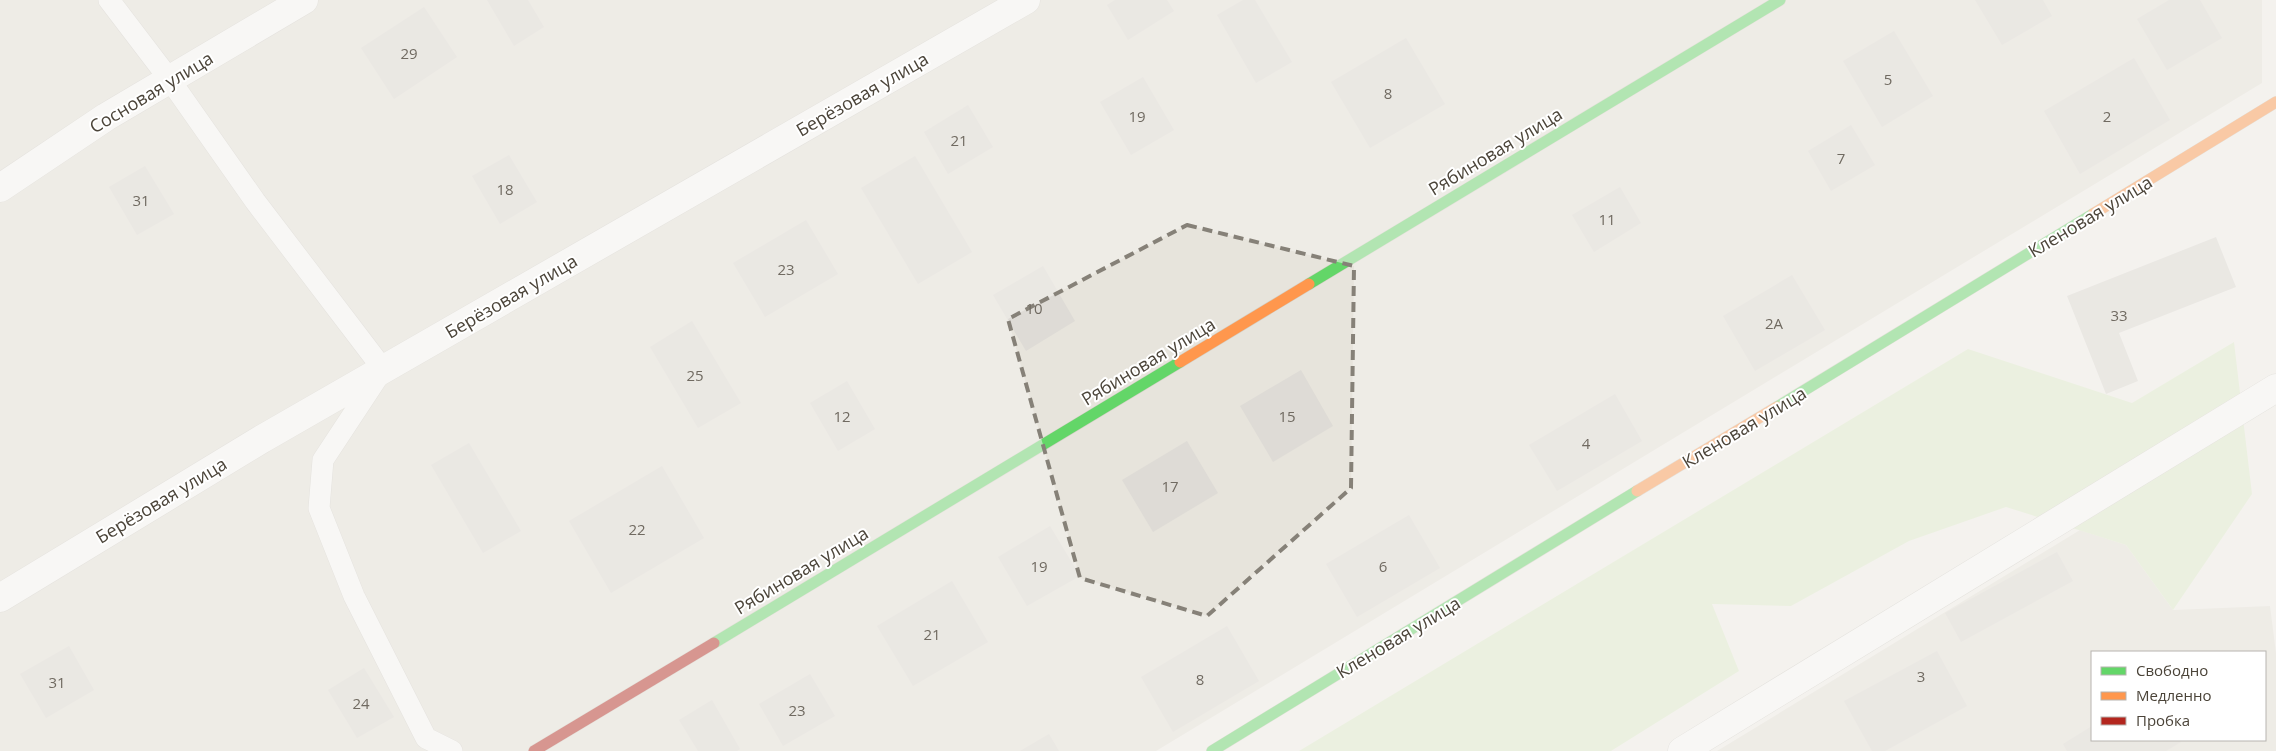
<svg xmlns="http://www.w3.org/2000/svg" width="2276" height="751" viewBox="0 0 2276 751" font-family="'Open Sans',sans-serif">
<rect width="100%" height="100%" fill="#f4f2ee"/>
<g fill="#e7e4dc" fill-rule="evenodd">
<polygon points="0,0 2262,0 2262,83 1156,751 0,751"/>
<path d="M 2080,530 L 2126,545 L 2173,610 L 2270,606 L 2276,653 L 2276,751 L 1717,751 ZM 2092,652 L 2265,652 L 2265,740 L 2092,740 Z"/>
</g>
<polygon fill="#e1eecf" points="2234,342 2252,494 2173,610 2126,545 2006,507 1909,541 1791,606 1712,604 1739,671 1611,751 1299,751 1968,349 2132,403"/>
<g fill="#dedbd6">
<polygon points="487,0 528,0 544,27 514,46"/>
<polygon points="1115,0 1167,0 1174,11 1128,40 1107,5"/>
<polygon points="1243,0 1255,0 1292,62 1256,83 1217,15"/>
<polygon points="1975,0 2043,0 2052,16 2002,45"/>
<polygon points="2169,0 2200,0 2222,38 2167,70 2137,19"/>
<polygon points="424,7 457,57 394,99 361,48"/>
<polygon points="1894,31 1933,96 1882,127 1843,61"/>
<polygon points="1406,38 1445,104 1370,148 1331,82"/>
<polygon points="2134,58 2170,120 2080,174 2044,111"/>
<polygon points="1143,77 1174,130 1131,155 1100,102"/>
<polygon points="968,105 993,147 948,174 924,132"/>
<polygon points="1851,125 1875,165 1831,191 1808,151"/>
<polygon points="509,155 537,202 500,224 472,176"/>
<polygon points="915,156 972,252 918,284 861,188"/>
<polygon points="145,166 174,214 137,235 109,187"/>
<polygon points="1620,187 1641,223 1594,252 1572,215"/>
<polygon points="806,220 838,274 765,317 733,263"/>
<polygon points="2216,237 2236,287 2119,333 2138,381 2106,394 2067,296"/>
<polygon points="1043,266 1075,321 1026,351 993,295"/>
<polygon points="1792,275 1825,330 1755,371 1723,316"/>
<polygon points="692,321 741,403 698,428 650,347"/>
<polygon points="1301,370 1333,426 1273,462 1240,406"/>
<polygon points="847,381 875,429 838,451 810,403"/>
<polygon points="1615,394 1642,441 1557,491 1529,445"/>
<polygon points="1187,441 1218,493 1153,532 1122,480"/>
<polygon points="469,443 521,531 483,553 431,465"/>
<polygon points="662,466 704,538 611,593 569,521"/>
<polygon points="1409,515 1440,568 1357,617 1326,564"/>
<polygon points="1050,526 1080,576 1027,606 998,557"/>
<polygon points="2057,552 2073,581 1961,642 1945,613"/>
<polygon points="952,581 988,642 913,686 877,626"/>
<polygon points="1227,626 1259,681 1173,732 1141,677"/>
<polygon points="69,646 94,690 46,718 20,674"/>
<polygon points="1937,651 1967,706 1885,751 1872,751 1844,701"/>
<polygon points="364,668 394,717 357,738 328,690"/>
<polygon points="810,674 835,716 783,746 759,704"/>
<polygon points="712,700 740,749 737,751 698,751 679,720"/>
<polygon points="2092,726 2092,740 2179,740 2181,742 2166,751 2067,751 2063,744"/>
<polygon points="1049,734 1059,751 1020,751"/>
</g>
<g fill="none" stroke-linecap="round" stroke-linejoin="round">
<g stroke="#d2d0cb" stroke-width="22">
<polyline id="lane" points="109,0 170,80 255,201 383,369 323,460 319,508 354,596 426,738 452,751"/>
</g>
<g stroke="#d2d0cb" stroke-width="29">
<g id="street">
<polyline points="0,188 106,117 304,0"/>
<polyline points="0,598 262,439 1026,0"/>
<polyline points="1682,751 2276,388"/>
</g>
</g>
<g stroke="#d3cfc5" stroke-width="12">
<g id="fast">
<polyline points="1309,284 1780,0"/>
<polyline points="1777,407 2093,214"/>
<polyline points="714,643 1180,362"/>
<polyline points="1212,751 1637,491"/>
</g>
</g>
<g stroke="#d3cfc5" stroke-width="12">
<g id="slow">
<polyline points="2093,214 2276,102"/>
<polyline points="1180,362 1309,284"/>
<polyline points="1637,491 1777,407"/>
</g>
</g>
<g stroke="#d3cfc5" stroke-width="12">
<polyline id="jam" points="534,751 714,643"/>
</g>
<use href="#lane" stroke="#fdfdfc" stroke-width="21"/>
<use href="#street" stroke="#fdfdfc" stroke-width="28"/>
<use href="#fast" stroke="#63d668" stroke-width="11"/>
<use href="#slow" stroke="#ff974d" stroke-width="11"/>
<use href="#jam" stroke="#b3261e" stroke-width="11"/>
</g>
<path d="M0 0H2276V751H0ZM 1187,225 L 1354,266 L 1351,488 L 1207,616 L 1080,578 L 1008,319 Z" fill="#f4f2ee" fill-opacity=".55" fill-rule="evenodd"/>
<path fill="none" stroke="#868178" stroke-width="4" stroke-dasharray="10 6" stroke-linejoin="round" d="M 1187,225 L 1354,266 L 1351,488 L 1207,616 L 1080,578 L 1008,319 Z"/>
<g text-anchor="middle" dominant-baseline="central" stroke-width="4" stroke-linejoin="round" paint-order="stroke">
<g font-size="15" fill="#706a61">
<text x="409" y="53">29</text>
<text x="1888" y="79">5</text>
<text x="1388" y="93">8</text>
<text x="1137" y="116">19</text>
<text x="2107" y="116">2</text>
<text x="959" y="140">21</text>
<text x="1841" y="158">7</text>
<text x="505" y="189">18</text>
<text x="141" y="200">31</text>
<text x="1607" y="219">11</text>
<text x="786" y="269">23</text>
<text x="1034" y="308">10</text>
<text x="2119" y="315">33</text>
<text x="1774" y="323">2А</text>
<text x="695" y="375">25</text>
<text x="842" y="416">12</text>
<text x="1287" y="416">15</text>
<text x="1586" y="443">4</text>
<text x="1170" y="486">17</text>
<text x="637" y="529">22</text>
<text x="1039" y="566">19</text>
<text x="1383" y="566">6</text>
<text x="932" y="634">21</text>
<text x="1921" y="676">3</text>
<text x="1200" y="679">8</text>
<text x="57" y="682">31</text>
<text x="361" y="703">24</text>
<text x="797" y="710">23</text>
</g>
<g font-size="18" fill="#4b4439" stroke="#fff">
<text transform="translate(151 92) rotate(-31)">Сосновая улица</text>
<text transform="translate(862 94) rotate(-30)">Берёзовая улица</text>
<text transform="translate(1495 151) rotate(-31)">Рябиновая улица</text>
<text transform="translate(2090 216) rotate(-31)">Кленовая улица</text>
<text transform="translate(511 296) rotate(-30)">Берёзовая улица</text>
<text transform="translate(1148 361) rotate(-31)">Рябиновая улица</text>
<text transform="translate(1744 427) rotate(-31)">Кленовая улица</text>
<text transform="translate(161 500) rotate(-31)">Берёзовая улица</text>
<text transform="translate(801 570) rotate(-31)">Рябиновая улица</text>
<text transform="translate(1398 637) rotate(-31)">Кленовая улица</text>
</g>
</g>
<rect x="2091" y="651" width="175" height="90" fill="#ffffff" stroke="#b7b4b0"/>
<rect x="2101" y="667" width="25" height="8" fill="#63d668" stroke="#b7b4b0"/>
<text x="2136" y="676" font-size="15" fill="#4b4439">Свободно</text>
<rect x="2101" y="692" width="25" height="8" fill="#ff974d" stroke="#b7b4b0"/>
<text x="2136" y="701" font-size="15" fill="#4b4439">Медленно</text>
<rect x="2101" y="717" width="25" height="8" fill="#b3261e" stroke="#b7b4b0"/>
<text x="2136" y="726" font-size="15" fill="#4b4439">Пробка</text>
</svg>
